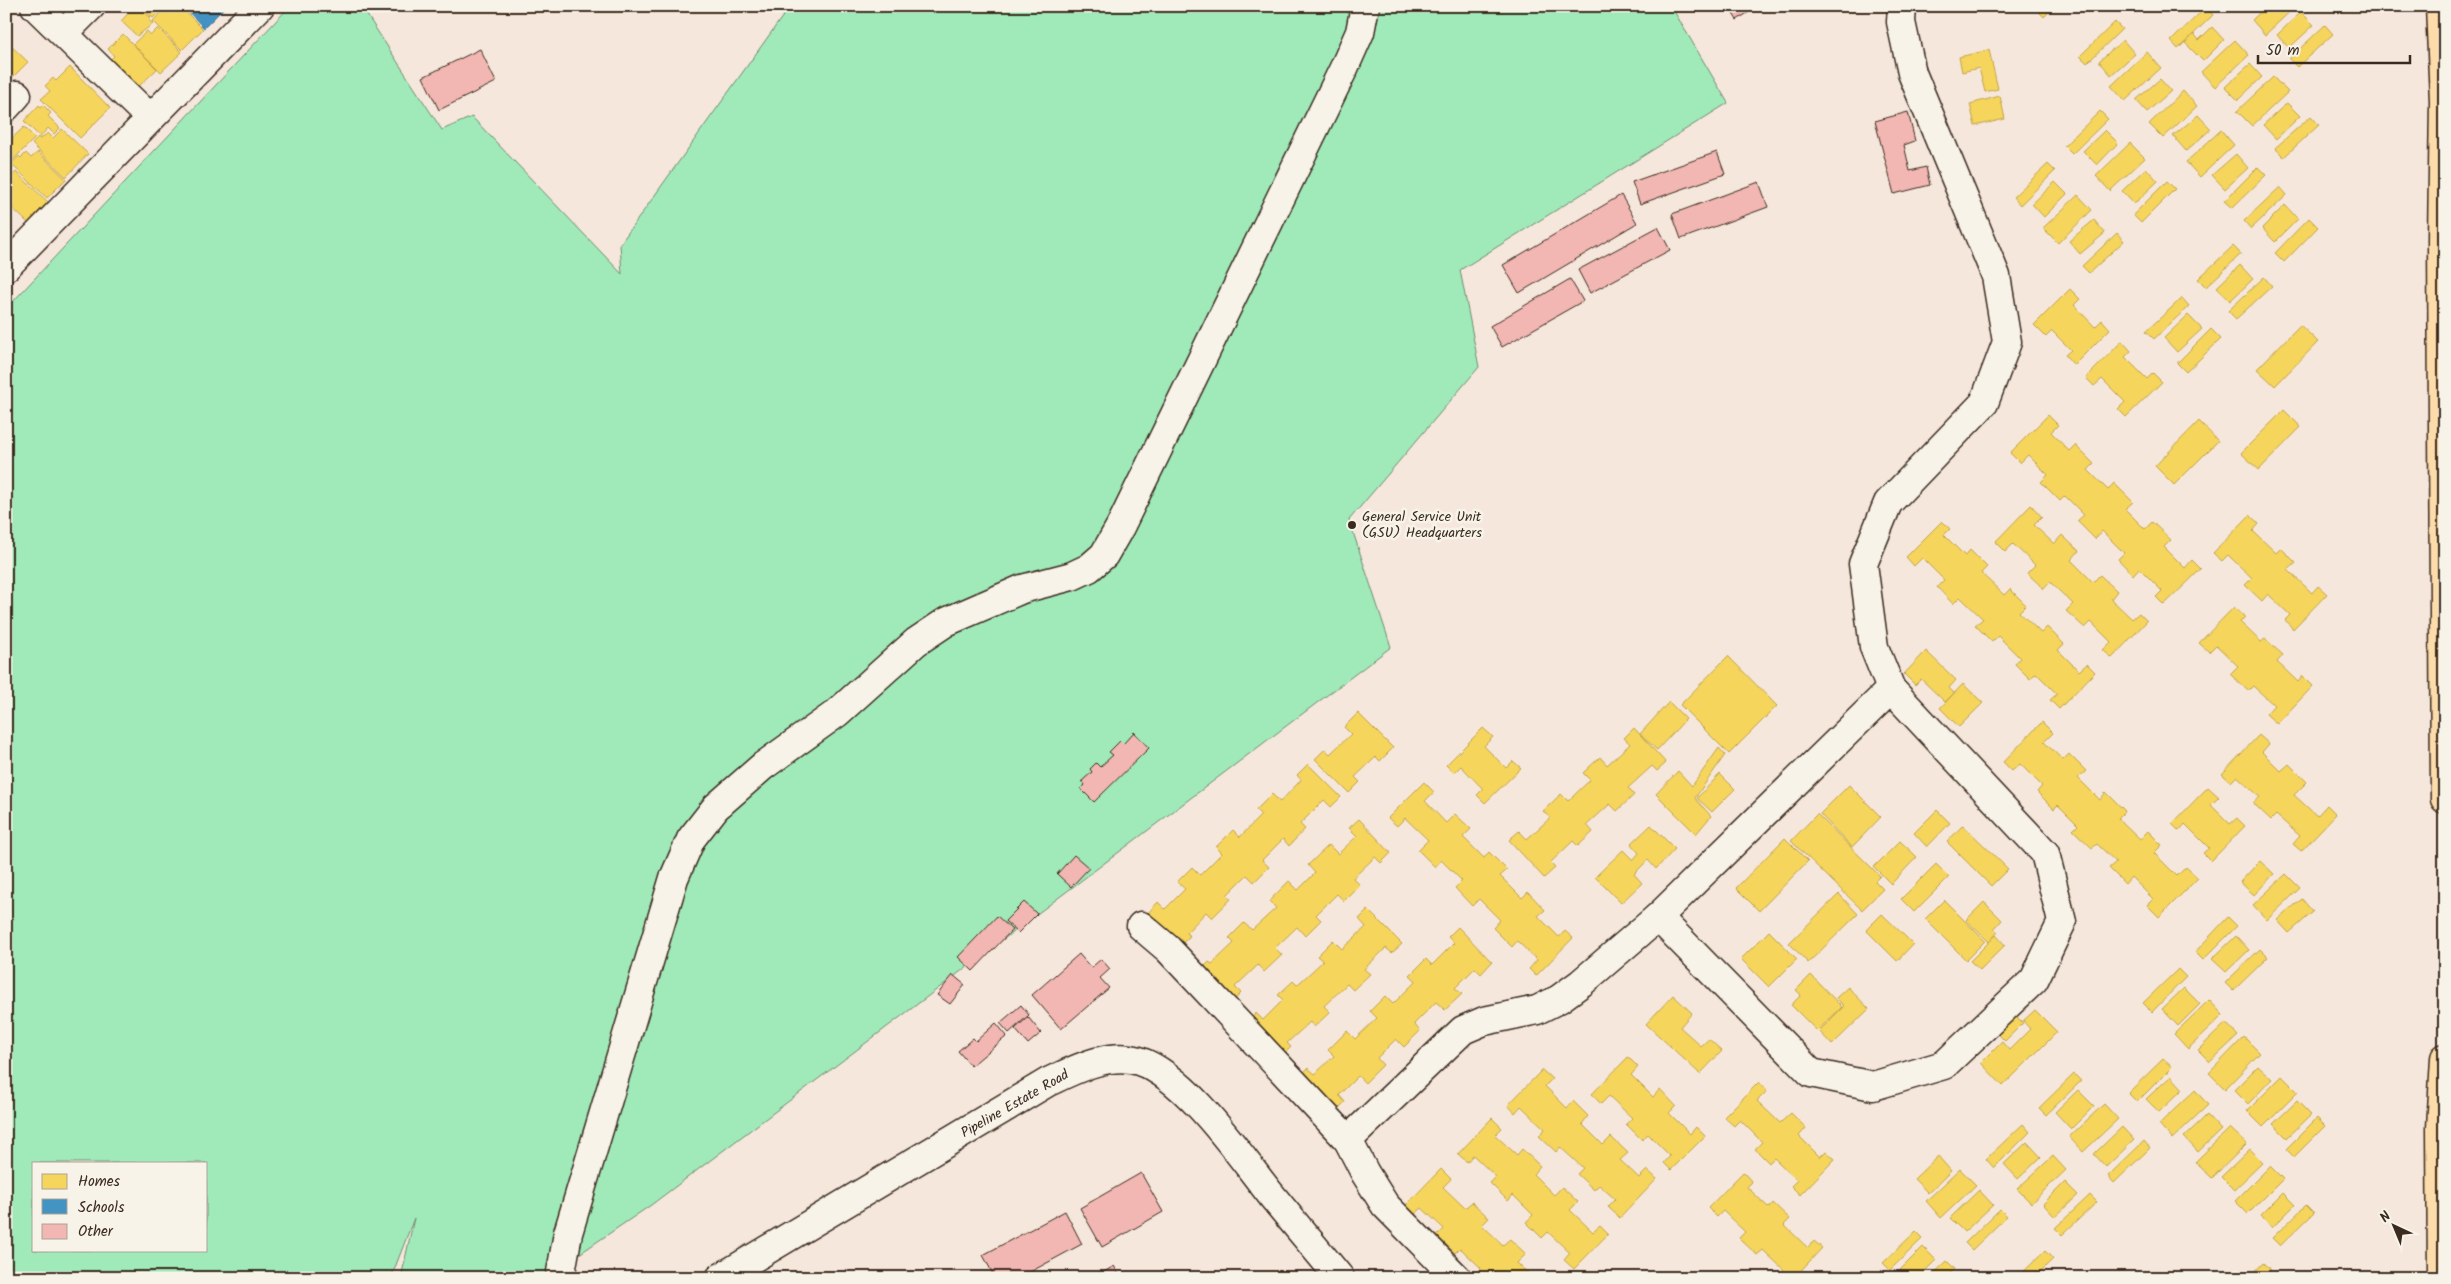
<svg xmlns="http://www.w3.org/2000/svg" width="2451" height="1284" viewBox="0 0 2451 1284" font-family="Kalam,sans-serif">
<rect width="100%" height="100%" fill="#f6e7dd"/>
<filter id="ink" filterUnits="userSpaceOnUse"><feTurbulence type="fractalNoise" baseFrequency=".02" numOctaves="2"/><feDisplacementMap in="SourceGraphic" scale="10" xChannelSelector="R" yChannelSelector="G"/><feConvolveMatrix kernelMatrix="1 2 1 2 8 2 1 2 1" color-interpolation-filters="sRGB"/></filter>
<g filter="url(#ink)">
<path fill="#a0eaba" stroke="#6e8a6c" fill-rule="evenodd" d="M 290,6 L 361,6 L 442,130 L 472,117 L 622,274 L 620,244 L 790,6 L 1671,6 L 1728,103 L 1460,270 L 1479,367 L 1349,520 L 1391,647 L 651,1205 L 544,1278 L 401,1278 L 414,1218 L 391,1278 L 6,1278 L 6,309 ZM 34,1163 L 206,1163 L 206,1250 L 34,1250 Z"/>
<g fill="#f6d55c" stroke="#bea249">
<polygon points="53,6 81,6 70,25"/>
<polygon points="135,6 138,6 151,18 149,20 153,24 137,36 121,21"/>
<polygon points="140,6 165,6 153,18"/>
<polygon points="167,6 172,9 180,6 203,29 182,50 153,21"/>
<polygon points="2038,6 2055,6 2044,17 2035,8"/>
<polygon points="2267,6 2296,6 2265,35 2252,20"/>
<polygon points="2206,7 2213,15 2178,49 2171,41"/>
<polygon points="2301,12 2314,25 2289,48 2277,35"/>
<polygon points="2115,22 2122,29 2087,63 2080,56"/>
<polygon points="2325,25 2333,34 2297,67 2289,59"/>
<polygon points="2212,27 2224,40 2203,61 2185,43 2194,34 2199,40"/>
<polygon points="158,28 182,52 161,72 133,44 147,31 151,35"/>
<polygon points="123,34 157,69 136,89 109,61 114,56 108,49"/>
<polygon points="2123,40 2135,54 2111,75 2099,61"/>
<polygon points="2235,40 2249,55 2215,87 2201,72"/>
<polygon points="6,41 28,62 6,84"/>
<polygon points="1989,50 1998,89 1985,92 1979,68 1962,72 1959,57"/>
<polygon points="2147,52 2161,68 2125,101 2111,86"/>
<polygon points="2250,64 2262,77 2238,100 2225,87"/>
<polygon points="70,67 110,108 80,138 41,99 50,91 45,86 53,78 56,81"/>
<polygon points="2273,77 2288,92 2252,126 2237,111"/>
<polygon points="2160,79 2171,91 2147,112 2136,100"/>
<polygon points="2183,91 2197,106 2163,138 2149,124"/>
<polygon points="2000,96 2005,119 1975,126 1970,104"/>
<polygon points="2287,103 2300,116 2276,139 2263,125"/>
<polygon points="39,105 41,107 43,105 51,113 48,116 60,128 54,134 48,128 40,137 24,121"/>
<polygon points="2100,111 2108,119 2072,154 2064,146"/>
<polygon points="2198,115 2211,129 2186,151 2173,136"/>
<polygon points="2311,116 2319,125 2284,157 2275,148"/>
<polygon points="24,127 35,138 9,164 6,161 6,144"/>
<polygon points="62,129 88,154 66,177 32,144 38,137 40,139 48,133 53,138"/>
<polygon points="2105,130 2118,143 2097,165 2083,151"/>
<polygon points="2221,130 2234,145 2200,177 2186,162"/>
<polygon points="2130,143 2145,158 2110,191 2096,176"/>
<polygon points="38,152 66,179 47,198 11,164 19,156 21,158 26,153 31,158"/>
<polygon points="2236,154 2248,168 2225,189 2212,175"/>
<polygon points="2048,164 2055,171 2020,205 2013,197"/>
<polygon points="2258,167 2266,175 2232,208 2224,201"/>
<polygon points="2146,168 2158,181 2134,204 2122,191"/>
<polygon points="16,172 48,202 28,223 6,202 6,173 11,177"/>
<polygon points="2167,181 2175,189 2141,223 2133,215"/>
<polygon points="2055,182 2067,194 2044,217 2032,204"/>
<polygon points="2280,187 2287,195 2251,229 2244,221"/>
<polygon points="2078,195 2092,210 2058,243 2043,228"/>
<polygon points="2285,205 2298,219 2275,242 2262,228"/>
<polygon points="2309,218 2318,227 2284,262 2275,253"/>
<polygon points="2094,220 2105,233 2080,254 2069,241"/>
<polygon points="2117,233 2124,241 2089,273 2082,266"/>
<polygon points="2233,246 2241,254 2206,287 2198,279"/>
<polygon points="2240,265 2253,279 2230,301 2217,287"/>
<polygon points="2264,277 2272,286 2236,319 2228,311"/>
<polygon points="2070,289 2080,299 2074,305 2095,327 2102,320 2110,329 2074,365 2065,355 2071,350 2052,331 2046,337 2034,325"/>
<polygon points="2182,298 2189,306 2154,339 2146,331"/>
<polygon points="2188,315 2202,329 2177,352 2164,338"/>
<polygon points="2300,325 2318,342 2275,386 2257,369"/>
<polygon points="2211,329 2221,339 2186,372 2177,363"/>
<polygon points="2122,341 2131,351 2125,357 2147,379 2153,373 2162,382 2126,417 2118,409 2125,402 2102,379 2094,386 2086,378"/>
<polygon points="2284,410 2301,427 2259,470 2241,453"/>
<polygon points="2048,415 2058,425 2051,432 2069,451 2075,445 2094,464 2088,470 2108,490 2114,483 2133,502 2125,509 2145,529 2152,522 2171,540 2164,547 2185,568 2192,560 2201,569 2164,605 2156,597 2162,591 2139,568 2133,575 2118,559 2124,553 2102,531 2095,539 2077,521 2084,515 2065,496 2060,501 2041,482 2048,475 2028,455 2020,463 2010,453"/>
<polygon points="2199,421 2218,441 2174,485 2155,466"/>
<polygon points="2031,505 2042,517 2034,525 2054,544 2062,535 2079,551 2071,560 2093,582 2100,575 2117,591 2111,599 2132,619 2139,613 2147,621 2112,658 2103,650 2111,642 2091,622 2085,628 2066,611 2073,604 2050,582 2044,589 2027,573 2035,565 2013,544 2005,552 1995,542"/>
<polygon points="2250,515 2259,524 2253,531 2276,553 2281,548 2296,563 2288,570 2312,593 2318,586 2327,594 2293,629 2285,620 2290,615 2268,594 2262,601 2245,585 2252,578 2228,555 2222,561 2213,553"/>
<polygon points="1942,521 1950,529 1944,535 1965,556 1970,550 1987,567 1981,573 2004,595 2010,589 2026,605 2019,612 2041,633 2047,627 2064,644 2058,650 2079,671 2087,664 2095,672 2059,709 2050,700 2057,694 2036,673 2030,679 2015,664 2020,658 1998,636 1992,642 1975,625 1983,619 1960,597 1953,604 1937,587 1944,580 1922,558 1914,566 1906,557"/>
<polygon points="2234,607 2245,617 2240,622 2261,642 2265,639 2283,655 2277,662 2298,682 2303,676 2313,686 2277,724 2266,714 2274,705 2253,686 2248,691 2230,674 2238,666 2216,645 2209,652 2199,643"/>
<polygon points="1926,651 1956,680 1949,688 1954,693 1945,702 1921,679 1915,685 1904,674"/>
<polygon points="1728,656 1777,706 1729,754 1680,705"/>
<polygon points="1963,684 1983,703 1959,727 1940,708"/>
<polygon points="1669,702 1686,719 1657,750 1640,734"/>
<polygon points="1358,713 1393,748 1380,761 1376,757 1355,777 1360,782 1349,793 1315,759 1325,749 1330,754 1351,734 1344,727"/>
<polygon points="2042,722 2053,733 2044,742 2063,760 2069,754 2086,771 2078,778 2100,800 2106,792 2125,811 2118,818 2140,839 2148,831 2162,845 2154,853 2177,876 2186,867 2198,878 2159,917 2147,905 2153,899 2131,877 2125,884 2109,868 2116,862 2097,844 2092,848 2073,830 2078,825 2058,805 2054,809 2037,792 2042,786 2020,764 2012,771 2003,762"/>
<polygon points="1483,728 1493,737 1484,746 1506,768 1513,761 1521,768 1485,803 1477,795 1483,789 1461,766 1454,773 1446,765"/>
<polygon points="1634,728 1666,763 1657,771 1652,766 1628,788 1634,795 1617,811 1610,804 1587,825 1593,832 1578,846 1573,841 1550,863 1555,868 1544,878 1509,840 1519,831 1527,839 1550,818 1543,811 1561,794 1568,801 1590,780 1583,773 1600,757 1607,765 1630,744 1624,738"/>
<polygon points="2259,735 2269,744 2262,752 2281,771 2289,764 2307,782 2294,795 2317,816 2327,805 2336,814 2301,851 2293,844 2300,836 2276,815 2271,820 2253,803 2260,797 2237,776 2231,782 2222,774"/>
<polygon points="1719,748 1725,755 1695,798 1711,816 1696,834 1656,794 1678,771 1692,786"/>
<polygon points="1308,764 1341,797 1331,807 1324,800 1300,824 1305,829 1289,846 1283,839 1262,860 1269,867 1254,882 1247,875 1227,895 1231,899 1212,918 1206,912 1186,933 1190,936 1179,947 1146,915 1158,902 1165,909 1185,889 1177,882 1192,867 1200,875 1222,853 1216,847 1233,830 1240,837 1261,815 1256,810 1272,794 1280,802 1301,780 1297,775"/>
<polygon points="1720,774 1735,789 1712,812 1697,798"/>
<polygon points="1424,782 1434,792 1425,801 1446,823 1455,814 1471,829 1463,837 1484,858 1489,852 1507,870 1500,876 1522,898 1528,892 1545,910 1538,916 1559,937 1565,931 1573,938 1536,976 1529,969 1537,960 1517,941 1512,947 1493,928 1500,920 1479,899 1472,906 1455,888 1462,881 1441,860 1435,867 1418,850 1428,840 1405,818 1397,826 1388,818"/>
<polygon points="1849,785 1881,817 1852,847 1820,814"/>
<polygon points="2208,787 2219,797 2211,805 2230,824 2237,818 2245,826 2211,861 2203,853 2209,848 2185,824 2179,831 2172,824"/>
<polygon points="1937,810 1950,823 1927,847 1914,833"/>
<polygon points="1817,814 1880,876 1875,881 1883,889 1862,910 1791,841"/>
<polygon points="1359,819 1391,853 1381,863 1375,857 1353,878 1360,885 1344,901 1337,894 1316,915 1321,920 1305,936 1297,927 1275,948 1282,955 1264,972 1258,965 1235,987 1241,993 1231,1004 1200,971 1209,962 1212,964 1234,943 1229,938 1244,923 1252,930 1276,908 1269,901 1289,881 1298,890 1315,873 1308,865 1329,845 1338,854 1357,836 1349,828"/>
<polygon points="1651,825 1675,849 1656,869 1648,860 1634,874 1642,883 1621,903 1595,877 1623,850 1633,860 1639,853 1631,844"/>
<polygon points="1963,825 2008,869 1991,886 1947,842"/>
<polygon points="1785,838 1808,861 1759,911 1736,888"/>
<polygon points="1900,841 1917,857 1891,884 1874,867"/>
<polygon points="2260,861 2274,874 2254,895 2240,882"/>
<polygon points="1936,864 1949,877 1914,912 1901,899"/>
<polygon points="2286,874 2300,888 2267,920 2253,905"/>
<polygon points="1839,894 1858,914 1808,963 1789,943"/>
<polygon points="2302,899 2313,912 2289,933 2277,920"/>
<polygon points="1944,900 1985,941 1966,960 1925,919"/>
<polygon points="1984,902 2002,920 1994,929 1998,932 1989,942 1966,920"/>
<polygon points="1368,910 1402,944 1392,953 1386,948 1364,969 1370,974 1353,990 1347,984 1324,1006 1330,1012 1314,1027 1310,1022 1287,1043 1291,1047 1281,1057 1248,1022 1256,1013 1263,1020 1283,1000 1278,995 1293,981 1297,985 1323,961 1317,956 1333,940 1342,949 1366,927 1359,919"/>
<polygon points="1882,914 1913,944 1897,961 1866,930"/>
<polygon points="2228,917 2237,926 2203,960 2195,952"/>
<polygon points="1458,927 1492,962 1481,974 1475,968 1455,988 1462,994 1445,1010 1436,1002 1414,1024 1420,1031 1404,1047 1396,1039 1377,1058 1383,1065 1365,1083 1358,1076 1339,1095 1345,1102 1333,1114 1298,1078 1308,1068 1315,1074 1334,1056 1328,1050 1347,1031 1355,1039 1377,1018 1370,1011 1385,996 1393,1004 1416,981 1410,975 1426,959 1432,965 1454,943 1448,937"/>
<polygon points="1769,931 1797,959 1769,987 1741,959"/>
<polygon points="1996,935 2005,945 1980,970 1970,961"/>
<polygon points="2236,936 2249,950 2226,972 2212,959"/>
<polygon points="2260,949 2268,957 2233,991 2225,983"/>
<polygon points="2178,969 2186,977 2152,1012 2143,1003"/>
<polygon points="1811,975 1842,1007 1817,1031 1791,1005 1801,995 1796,990"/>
<polygon points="1848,987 1869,1009 1832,1045 1819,1031 1844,1006 1836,998"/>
<polygon points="2184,988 2200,1004 2178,1026 2162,1009"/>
<polygon points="1673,995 1692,1013 1680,1027 1701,1046 1709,1039 1722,1051 1700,1074 1646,1024"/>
<polygon points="2209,1000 2223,1015 2188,1049 2174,1034"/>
<polygon points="2035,1010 2057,1032 2003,1086 1981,1063 2002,1042 2009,1050 2030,1029 2023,1021"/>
<polygon points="2015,1015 2023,1023 2005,1041 1997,1033"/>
<polygon points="2226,1023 2238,1036 2210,1062 2198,1050"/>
<polygon points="2244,1037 2260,1053 2225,1089 2209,1073"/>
<polygon points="1628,1057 1638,1067 1631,1075 1653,1097 1660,1089 1676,1106 1669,1113 1690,1134 1696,1127 1705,1136 1671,1170 1664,1163 1670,1156 1648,1134 1642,1140 1626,1124 1632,1118 1609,1096 1601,1104 1592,1094"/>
<polygon points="2163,1059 2172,1067 2137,1102 2128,1093"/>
<polygon points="2258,1066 2272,1079 2248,1104 2234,1090"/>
<polygon points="1542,1070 1552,1079 1545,1086 1567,1108 1573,1101 1588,1116 1582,1124 1603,1145 1611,1137 1628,1153 1620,1160 1639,1178 1647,1170 1657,1179 1620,1218 1608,1207 1615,1199 1599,1185 1594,1190 1577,1174 1583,1168 1560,1147 1556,1152 1539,1136 1545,1129 1521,1106 1515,1113 1508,1105"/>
<polygon points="2074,1074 2081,1081 2046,1115 2039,1108"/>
<polygon points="2171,1076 2183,1089 2159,1112 2146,1099"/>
<polygon points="2282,1076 2298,1092 2263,1127 2247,1111"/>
<polygon points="1759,1082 1767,1091 1757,1101 1780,1123 1791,1113 1806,1128 1799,1136 1820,1157 1826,1151 1835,1159 1800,1195 1791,1186 1797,1180 1774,1158 1769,1163 1755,1149 1762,1142 1740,1120 1734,1126 1724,1117"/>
<polygon points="2078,1090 2094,1106 2071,1129 2055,1112"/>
<polygon points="2195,1090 2208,1105 2172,1139 2159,1124"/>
<polygon points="2297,1101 2311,1115 2287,1138 2273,1124"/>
<polygon points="2104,1104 2118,1119 2083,1152 2069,1137"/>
<polygon points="2207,1115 2221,1130 2198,1152 2184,1137"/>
<polygon points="1492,1118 1502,1128 1495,1135 1517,1155 1522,1149 1540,1166 1533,1174 1554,1195 1562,1187 1578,1202 1570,1210 1593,1232 1600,1226 1608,1234 1574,1269 1564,1260 1570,1253 1548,1232 1542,1238 1526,1222 1533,1215 1513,1195 1508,1201 1490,1183 1496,1177 1473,1155 1467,1162 1458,1154"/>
<polygon points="2317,1118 2325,1126 2294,1157 2286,1149"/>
<polygon points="2023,1124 2030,1132 1994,1168 1986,1159"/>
<polygon points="2122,1127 2134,1140 2106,1167 2094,1154"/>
<polygon points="2230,1128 2247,1144 2212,1178 2195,1162"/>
<polygon points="2144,1141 2150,1148 2114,1183 2108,1176"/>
<polygon points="2027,1142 2041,1157 2018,1179 2004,1164"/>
<polygon points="2250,1149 2263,1162 2234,1190 2221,1177"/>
<polygon points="1938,1156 1951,1171 1928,1193 1914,1179"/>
<polygon points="2053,1156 2066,1170 2031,1203 2017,1189"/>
<polygon points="2270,1166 2283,1179 2248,1214 2235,1201"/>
<polygon points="1441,1169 1451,1179 1443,1187 1465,1208 1472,1202 1489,1218 1482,1225 1503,1245 1510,1239 1526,1254 1517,1263 1533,1278 1478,1278 1475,1275 1481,1268 1460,1248 1455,1253 1437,1236 1444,1229 1422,1208 1414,1215 1405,1206"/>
<polygon points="1960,1169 1976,1185 1941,1218 1926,1201"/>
<polygon points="1743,1172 1752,1182 1747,1187 1769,1208 1773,1203 1790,1219 1784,1225 1808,1248 1814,1241 1822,1248 1794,1278 1779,1278 1778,1276 1784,1270 1763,1250 1757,1255 1739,1238 1745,1232 1723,1211 1717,1217 1708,1208"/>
<polygon points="2065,1182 2078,1195 2055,1217 2043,1204"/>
<polygon points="1979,1190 1993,1205 1964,1232 1950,1218"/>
<polygon points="2283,1193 2295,1205 2272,1228 2261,1215"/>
<polygon points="2090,1195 2097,1202 2062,1235 2055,1228"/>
<polygon points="2306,1205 2314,1213 2280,1246 2272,1238"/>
<polygon points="2000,1209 2007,1216 1972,1250 1965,1243"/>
<polygon points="1916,1231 1923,1238 1890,1270 1883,1263"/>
<polygon points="1923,1247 1936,1260 1918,1278 1907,1278 1900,1270"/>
<polygon points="2045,1251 2053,1259 2034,1278 2017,1278"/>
<polygon points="1947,1261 1955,1269 1946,1278 1929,1278"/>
<polygon points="2263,1263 2271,1270 2264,1278 2249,1278"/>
</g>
<polygon fill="#4393c3" stroke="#417492" points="183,6 224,6 225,7 204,28"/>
<g fill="#f2b7b2" stroke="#3b2a1e">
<polygon points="1728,6 1758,6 1737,20"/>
<polygon points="480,49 496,82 439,110 423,77"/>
<polygon points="1908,112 1915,141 1904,145 1910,171 1926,167 1930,185 1894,194 1875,121"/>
<polygon points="1717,152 1725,174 1640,204 1632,182"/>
<polygon points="1759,182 1768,207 1681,239 1672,214"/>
<polygon points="1621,195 1637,223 1519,293 1503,265"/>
<polygon points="1658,227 1670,250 1590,293 1578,270"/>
<polygon points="1570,279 1583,301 1502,347 1490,326"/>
<polygon points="1134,732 1149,748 1094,802 1081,789 1085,785 1082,781 1092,772 1090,769 1096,763 1100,767 1113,755 1109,752 1120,741 1123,744"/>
<polygon points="1074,855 1089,868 1071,887 1057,874"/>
<polygon points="1024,902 1037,914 1018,933 1005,921"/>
<polygon points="997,916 1012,930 973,971 958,957"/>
<polygon points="1079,954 1091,968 1101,959 1110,969 1100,978 1109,988 1061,1029 1032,995"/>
<polygon points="953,975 965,985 950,1004 937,995"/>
<polygon points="1021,1005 1029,1015 1009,1033 1000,1023"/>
<polygon points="1028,1017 1041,1033 1028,1044 1015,1029"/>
<polygon points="996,1023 1007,1036 971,1066 958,1051 973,1038 976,1041"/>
<polygon points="1141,1173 1163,1212 1102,1247 1080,1208"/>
<polygon points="1065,1211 1082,1244 1019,1278 995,1278 983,1255"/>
<polygon points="1114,1266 1121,1278 1094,1278"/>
</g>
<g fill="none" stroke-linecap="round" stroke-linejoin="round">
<g stroke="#3b2a1e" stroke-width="31">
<g id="minor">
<polyline points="35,6 150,118"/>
<polyline points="64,33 91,6"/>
<polyline points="6,107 17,95"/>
<polyline points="6,267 260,6"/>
<polyline points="1658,917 1811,1073 1873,1086 1944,1065 2034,980 2062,922 2045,853 1891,689 1874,647 1863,564 1888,503 1984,403 2007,342 1996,276 1912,73 1901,22 1902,6"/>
<polyline points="1141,926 1168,949 1348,1140 1365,1173 1385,1205 1457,1278"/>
<polyline points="1348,1140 1463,1030 1484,1021 1537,1010 1559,999 1581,983 1658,917 1891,689"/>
<polyline points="560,1278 568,1233 674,878 691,839 716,807 763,766 837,713 916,642 946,622 1022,589 1072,576 1089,568 1104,555 1120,527 1344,68 1360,32 1365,6"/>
<path d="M 720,1278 L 1048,1082 C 1074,1070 1109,1051 1139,1061 C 1187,1077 1240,1156 1272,1196 C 1294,1223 1317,1250 1340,1278"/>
</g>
</g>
<g stroke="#3b2a1e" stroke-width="31">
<g id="major">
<polyline points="2440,6 2444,101 2442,239 2445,799"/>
<polyline points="2442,1278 2441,1128 2445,1058"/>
</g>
</g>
<use href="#minor" stroke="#f7f3e8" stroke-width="28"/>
<use href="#major" stroke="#fddcac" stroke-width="28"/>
</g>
</g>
<circle fill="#3b2a1e" stroke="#f7f3e8" stroke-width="2" cx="1352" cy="525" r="5"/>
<g text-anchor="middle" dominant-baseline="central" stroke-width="5" stroke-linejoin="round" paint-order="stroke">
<g font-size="14" fill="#3b2a1e" stroke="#f7f3e8" text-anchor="start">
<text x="1362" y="517">General Service Unit<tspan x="1362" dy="16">(GSU) Headquarters</tspan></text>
</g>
<g font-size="14" fill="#3b2a1e" stroke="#f7f3e8">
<text transform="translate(1015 1104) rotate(-30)">Pipeline Estate Road</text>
</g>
</g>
<rect width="2451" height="1284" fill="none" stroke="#f7f3e8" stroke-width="25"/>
<rect x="12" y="12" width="2426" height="1259" fill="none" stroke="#3b2a1e" stroke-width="2" filter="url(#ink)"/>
<rect x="32" y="1162" width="175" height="90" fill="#f7f3e8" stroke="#aca397"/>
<rect x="42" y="1174" width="25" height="15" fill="#f6d55c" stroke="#aca397"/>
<text x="78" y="1186" font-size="15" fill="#3b2a1e">Homes</text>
<rect x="42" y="1199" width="25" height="15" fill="#4393c3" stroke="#aca397"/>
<text x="78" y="1212" font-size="15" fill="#3b2a1e">Schools</text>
<rect x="42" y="1224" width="25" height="15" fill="#f2b7b2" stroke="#aca397"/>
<text x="78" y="1236" font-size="15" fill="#3b2a1e">Other</text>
<g transform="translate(2394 1226) rotate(316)" stroke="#f7f3e8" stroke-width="4" paint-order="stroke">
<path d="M0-4L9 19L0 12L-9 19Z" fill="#3b2a1e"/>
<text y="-8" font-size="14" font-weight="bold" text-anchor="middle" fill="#3b2a1e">N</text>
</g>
<path d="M2258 55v8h152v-8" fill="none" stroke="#3b2a1e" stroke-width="2.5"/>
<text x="2266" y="55" font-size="15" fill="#3b2a1e" stroke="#f7f3e8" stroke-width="4" paint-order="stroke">50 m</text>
</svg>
